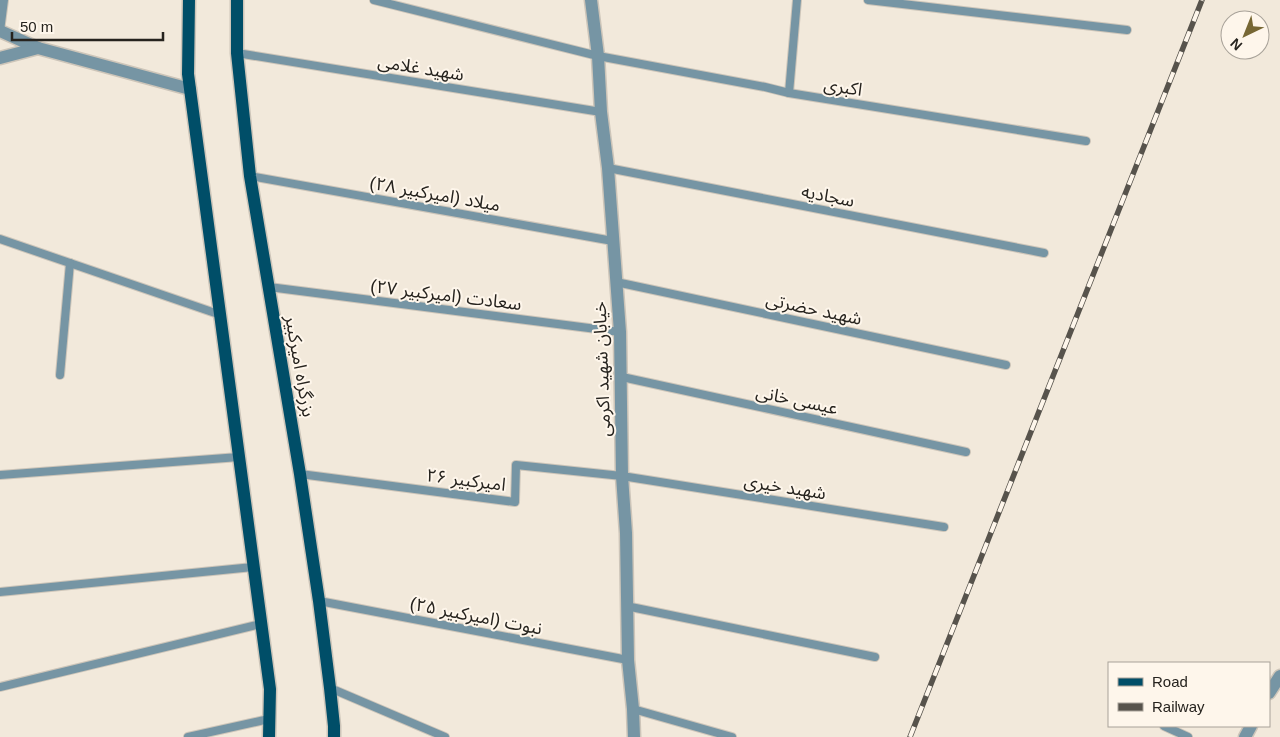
<svg xmlns="http://www.w3.org/2000/svg" width="1280" height="737" viewBox="0 0 1280 737" font-family="Arial,'Noto Sans Arabic',sans-serif">
<rect width="100%" height="100%" fill="#f2e9db"/>
<g fill="none" stroke-linecap="round" stroke-linejoin="round">
<g stroke="#cdc5b9" stroke-width="10">
<g id="lane">
<polyline points="374,0 598,56 765,87 789,93 1086,141"/>
<polyline points="868,0 1127,30"/>
<polyline points="0,31 4,0"/>
<polyline points="237,53 601,112"/>
<polyline points="789,93 797,0"/>
<polyline points="608,168 1044,253"/>
<polyline points="250,176 613,241"/>
<polyline points="0,239 221,315"/>
<polyline points="616,282 1006,365"/>
<polyline points="269,287 620,332"/>
<polyline points="60,375 70,263"/>
<polyline points="622,377 966,452"/>
<polyline points="300,474 515,502 516,465 622,476 944,527"/>
<polyline points="0,475 239,457"/>
<polyline points="0,592 253,567"/>
<polyline points="319,601 628,660"/>
<polyline points="626,606 875,657"/>
<polyline points="0,687 261,624"/>
<polyline points="330,688 445,737"/>
<polyline points="633,709 732,737"/>
<polyline points="1164,726 1188,737"/>
<polyline points="188,737 269,719"/>
</g>
</g>
<g stroke="#cdc5b9" stroke-width="15">
<g id="street">
<polyline points="591,0 598,56 601,112 608,168 620,332 622,476 626,533 628,660 633,709 634,737"/>
<polyline points="0,31 38,48"/>
<polyline points="0,58 38,48 190,89"/>
<polyline points="1269,693 1280,676"/>
<polyline points="1245,737 1251,726"/>
</g>
</g>
<g stroke="#cdc5b9" stroke-width="15">
<g id="primary">
<polyline points="189,0 188,74 270,689 269,737"/>
<polyline points="237,0 237,53 250,176 300,474 319,601 330,688 334,726 334,737"/>
</g>
</g>
<use href="#lane" stroke="#7695a4" stroke-width="8"/>
<use href="#street" stroke="#7695a4" stroke-width="12"/>
<use href="#primary" stroke="#004e68" stroke-width="12"/>
<g stroke="#57534c" stroke-width="5.5">
<polyline id="rail" points="910,737 1202,0"/>
</g>
<use href="#rail" stroke="#fef6eb" stroke-width="4" stroke-dasharray="11" stroke-linecap="butt"/>
</g>
<g text-anchor="middle" dominant-baseline="central" stroke-width="4" stroke-linejoin="round" paint-order="stroke">
<g font-size="18" fill="#26231e" stroke="#fef6eb">
<text transform="translate(421 68) rotate(9)">شهید غلامی</text>
<text transform="translate(843 87) rotate(9)">اکبری</text>
<text transform="translate(435 194) rotate(10)">میلاد (امیرکبیر ۲۸)</text>
<text transform="translate(828 196) rotate(11)">سجادیه</text>
<text transform="translate(446 295) rotate(7)">سعادت (امیرکبیر ۲۷)</text>
<text transform="translate(814 309) rotate(12)">شهید حضرتی</text>
<text transform="translate(300 366) rotate(80)">بزرگراه امیرکبیر</text>
<text transform="translate(602 369) rotate(-92)">خیابان شهید اکرمی</text>
<text transform="translate(797 400) rotate(12)">عیسی خانی</text>
<text transform="translate(466 480) rotate(7)">امیرکبیر ۲۶</text>
<text transform="translate(785 487) rotate(9)">شهید خیری</text>
<text transform="translate(476 616) rotate(11)">نبوت (امیرکبیر ۲۵)</text>
</g>
</g>
<rect x="1108" y="662" width="162" height="65" fill="#fef6eb" stroke="#a8a299"/>
<rect x="1118" y="678" width="25" height="8" fill="#004e68" stroke="#a8a299"/>
<text x="1152" y="687" font-size="15" fill="#26231e">Road</text>
<rect x="1118" y="703" width="25" height="8" fill="#57534c" stroke="#a8a299"/>
<text x="1152" y="712" font-size="15" fill="#26231e">Railway</text>
<g transform="translate(1245 35) rotate(223)"><circle r="24" fill="#fef6eb" stroke="#a8a299"/>
<path d="M0-4L9 19L0 12L-9 19Z" fill="#776734"/>
<text y="-8" font-size="14" font-weight="bold" text-anchor="middle" fill="#26231e">N</text>
</g>
<path d="M12 32v8h151v-8" fill="none" stroke="#26231e" stroke-width="2.5"/>
<text x="20" y="32" font-size="15" fill="#26231e" stroke="#fef6eb" stroke-width="4" paint-order="stroke">50 m</text>
</svg>
